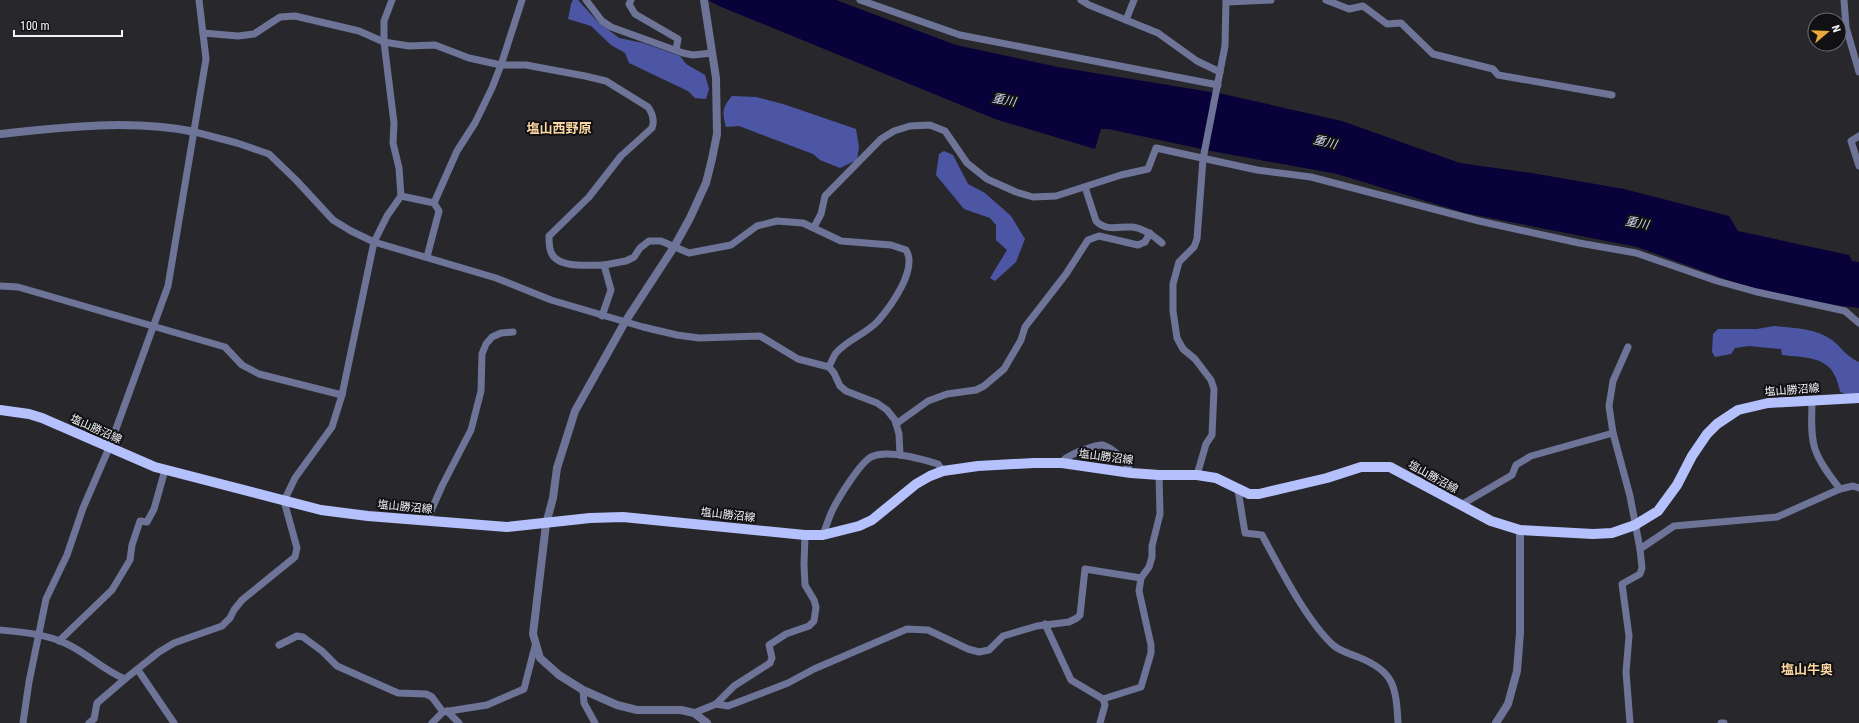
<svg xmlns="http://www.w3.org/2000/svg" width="1859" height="723" viewBox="0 0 1859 723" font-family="'Roboto Condensed','Noto Sans JP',sans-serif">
<rect width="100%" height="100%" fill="#28282c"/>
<g fill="#4d56a5">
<polygon points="573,0 578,0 598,22 619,38 643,43 680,56 686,64 705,75 709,89 706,99 695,98 688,91 629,63 625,53 611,45 591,26 568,19 571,4"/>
<path d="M 732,96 L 756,97 L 783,104 L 856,129 L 859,147 L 857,160 L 840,168 L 820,160 L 813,154 L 739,126 L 726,127 C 722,112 722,108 732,96 Z"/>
<polygon points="944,151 953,155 968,184 985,193 1011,216 1025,239 1016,262 995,281 990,278 1007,250 996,240 996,225 990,218 964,209 936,175 939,154"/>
<path d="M 1774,326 C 1794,328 1816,328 1832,340 C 1842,348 1847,357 1859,362 L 1859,394 L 1849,395 L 1840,392 C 1839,386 1837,379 1834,374 C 1825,356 1799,357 1782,355 L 1781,349 L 1749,346 L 1735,348 L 1731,354 L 1715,357 L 1712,352 L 1713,334 L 1718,329 L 1757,329 Z"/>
</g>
<polygon fill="#090139" points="708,0 836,0 956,45 1058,67 1223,94 1342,121 1460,163 1532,173 1624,189 1729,216 1738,231 1849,255 1852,261 1859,262 1859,308 1834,305 1752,289 1637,247 1465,213 1337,174 1211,151 1108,129 1101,129 1095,149 995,119 719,6"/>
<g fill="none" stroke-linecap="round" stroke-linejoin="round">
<g stroke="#6d7498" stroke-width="7">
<polyline points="586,0 602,21 611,27 683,53 693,55 712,53"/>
<polyline points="631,0 629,4 635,14 678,39 676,50"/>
<polyline points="860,0 960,35 1218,85"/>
<polyline points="1081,0 1089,5 1158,33 1197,61 1220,72"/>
<polyline points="1326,0 1349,9 1363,6 1387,24 1401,23 1433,54 1493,69 1498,75 1612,95"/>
<polyline points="1844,0 1846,27 1859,72"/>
<polyline points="1227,2 1271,0"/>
<polyline points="1126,20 1134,0"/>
<path d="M 203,33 L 238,36 L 254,34 L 280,17 L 295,16 L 359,31 L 384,42 L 409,46 L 435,45 L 469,58 L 501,65 L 526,65 L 585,76 L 606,81 L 648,107 C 653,114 655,120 652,128 L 621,156 L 589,197 L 549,236 C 549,241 549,248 551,252 C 557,269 590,265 604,265 L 611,290 L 602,316"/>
<polyline points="195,132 237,143 269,154 296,180 333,220 351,231 374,242 496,278 551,300 643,327 677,335 699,338 760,336 798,359 829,367 834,373 840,386 846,391 877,403 887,410 895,420 899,434 900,455"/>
<polyline points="1859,136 1851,141 1859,166"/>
<path d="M 1085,187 L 1096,221 C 1107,232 1119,226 1132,227 C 1144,228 1154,236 1162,243"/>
<polyline points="401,196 434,203 439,211 427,257"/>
<polyline points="434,203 457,151 475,123 492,88 501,65 522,0"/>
<polyline points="814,227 821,214 825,196 881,139 894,131 910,126 930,125 945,131 967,163 987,179 1016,192 1033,197 1056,196 1121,175 1148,169 1156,148 1257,170 1311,177 1479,221 1579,243 1636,253 1717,281 1757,292 1845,311 1859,323"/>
<path d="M 604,265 L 626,261 L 634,257 L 640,248 L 649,241 L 661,241 L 689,253 L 731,245 L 757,226 L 777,221 L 803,223 L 841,241 L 891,245 L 906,250 C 918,269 891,306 878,321 C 866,334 847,340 836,353 C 833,357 831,363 829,367"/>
<polyline points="0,286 18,287 225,347 242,365 259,374 342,395"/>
<polyline points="1628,347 1613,381 1609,406 1613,433 1630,496 1640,549 1674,526 1777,517 1840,489 1853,486 1859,488"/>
<path d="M 1812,400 C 1812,416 1810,434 1815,449 C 1820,464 1831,477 1840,489"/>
<polyline points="896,424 928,401 947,394 976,390 984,386 1004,369 1021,340 1025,327 1066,274 1088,240 1099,236 1138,245 1145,242 1150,233"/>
<path d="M 1062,463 C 1063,461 1065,458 1068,457 C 1074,453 1097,444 1103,445 C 1115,449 1127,462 1131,473"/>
<polyline points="1197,475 1206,444 1212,435 1214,389 1211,380 1195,359 1183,349 1177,338 1173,311 1173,284 1179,262 1194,247 1197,239 1203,159 1225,46 1226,0"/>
<path d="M 1238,490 L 1245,533 L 1262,535 C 1280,568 1306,620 1333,645 C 1340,651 1350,654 1358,657 C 1394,671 1396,686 1398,723"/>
<polyline points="1461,505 1512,475 1516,465 1531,456 1613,433"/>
<polyline points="427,520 442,486 471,430 481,391 482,354 486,344 492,337 501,333 513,332"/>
<path d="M 823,535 C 826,527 829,517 833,509 C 839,497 860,463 871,457 C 887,449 922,459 938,464 L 943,471"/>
<polyline points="1045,624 1071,680 1103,699 1105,705 1100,723"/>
<path d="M 0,630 C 22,632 46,634 67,644 C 87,653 104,671 125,679"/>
<polyline points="59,641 112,590 130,560 132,545 140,521 147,522 154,509 165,470"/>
<polyline points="279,645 297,636 303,637 322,651 337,666 398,693 426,694 432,697 443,712"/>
<polyline points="138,670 174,723"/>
<polyline points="583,690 584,703 595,723"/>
<polyline points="1103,699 1141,687 1151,653 1151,645 1139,591 1141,578 1149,567 1152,557 1152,546 1160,514 1159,475"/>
<polyline points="716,704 728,706 788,683 814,669 907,629 928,630 968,649 979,652 989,650 1003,636 1037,626 1069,622 1077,618 1080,615 1085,569 1141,578"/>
<polyline points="447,711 459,723"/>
<polyline points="694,713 716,704 734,686 770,663 772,658 769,645 786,634 809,626 814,621 816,607 814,600 805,585 804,565 805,535"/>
<polyline points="23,723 29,682 46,599 67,555 83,508 109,448 168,286 206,59 199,0"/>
<polyline points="89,723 94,719 97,703 125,679 159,652 174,643 222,626 230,618 234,610 242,600 295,557 297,548 284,501 295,478 332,427 342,395 374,242 387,216 401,196 399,168 393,143 394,123 384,42 384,21 392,0"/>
<polyline points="432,723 443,712 487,705 524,689 535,646"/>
<polyline points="1630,723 1626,672 1629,636 1622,584 1640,574 1642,568 1640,549"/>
<polyline points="1721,723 1724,723"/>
</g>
<g stroke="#6d7498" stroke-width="8">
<polyline points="704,0 716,78 717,134 712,159 706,183 690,218 674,247 625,322 575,411 557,468 553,498 546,524 533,634 540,658 559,675 583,690 617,705 637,710 681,710 694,713 707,723"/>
<path d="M 0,134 C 63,127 132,119 195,132"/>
<polyline points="1496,723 1508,704 1517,671 1520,633 1520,530"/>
</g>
<polyline stroke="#b5c1fd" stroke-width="10" points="0,410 29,414 42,418 155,467 321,510 368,516 507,527 590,518 623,517 805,535 823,535 859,526 872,520 916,484 930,476 943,471 978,466 1034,463 1062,463 1131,473 1159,475 1197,475 1216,478 1249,494 1259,494 1327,478 1361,467 1390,467 1491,521 1520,530 1593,534 1612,533 1635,525 1658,511 1677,485 1692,456 1707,434 1717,424 1738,410 1768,403 1859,398"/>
</g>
<g text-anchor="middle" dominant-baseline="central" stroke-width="4" stroke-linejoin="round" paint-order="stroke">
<g font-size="11" fill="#f3f4f6" stroke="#111113">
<text transform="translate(1792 390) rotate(-4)">塩山勝沼線</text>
<text transform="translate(96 429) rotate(24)">塩山勝沼線</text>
<text transform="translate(1106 457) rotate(7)">塩山勝沼線</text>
<text transform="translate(1433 477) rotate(29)">塩山勝沼線</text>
<text transform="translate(405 507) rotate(5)">塩山勝沼線</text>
<text transform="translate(728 515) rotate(6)">塩山勝沼線</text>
</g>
<g font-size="12" font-style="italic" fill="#d0d5ec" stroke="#111113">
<text transform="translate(1004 100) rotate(10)">重川</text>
<text transform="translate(1325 142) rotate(13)">重川</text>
<text transform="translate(1637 223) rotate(10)">重川</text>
</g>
<g font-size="13" font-weight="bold" fill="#fcd6a1" stroke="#111113">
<text x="559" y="128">塩山西野原</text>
<text x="1807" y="669">塩山牛奥</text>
</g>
</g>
<g transform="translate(1827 32) rotate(71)"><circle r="19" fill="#111113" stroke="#6b6c6e"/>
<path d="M0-3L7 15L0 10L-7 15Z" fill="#eda83b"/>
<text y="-6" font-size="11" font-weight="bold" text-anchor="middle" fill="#f3f4f6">N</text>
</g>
<path d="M14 30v6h108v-6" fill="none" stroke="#f3f4f6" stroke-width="2"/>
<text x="20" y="30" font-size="12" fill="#f3f4f6" stroke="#111113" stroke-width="3" paint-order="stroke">100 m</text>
</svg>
